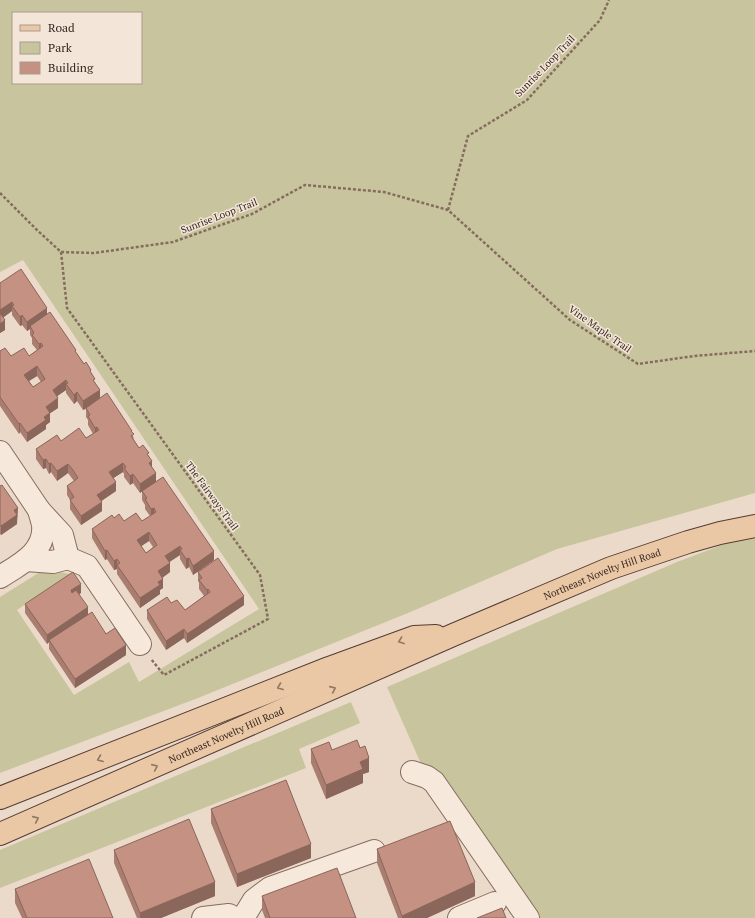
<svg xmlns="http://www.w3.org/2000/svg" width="755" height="918" viewBox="0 0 755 918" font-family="'PT Serif',serif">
<rect width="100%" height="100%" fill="#ebdac9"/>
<g fill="#c8c59e" fill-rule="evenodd">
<path d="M 0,0 L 755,0 L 755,493 L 557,549 L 408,613 L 198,698 L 0,773 L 0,597 L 40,572 L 54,571 L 70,574 L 17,610 L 74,695 L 129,662 L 139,682 L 259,609 L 23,260 L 0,272 ZM 13,13 L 141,13 L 141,83 L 13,83 Z"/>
<polygon points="755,536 755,918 536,918 422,766 387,687 677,562 735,540"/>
<polygon points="351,702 360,723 299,749 306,768 0,888 0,850"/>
</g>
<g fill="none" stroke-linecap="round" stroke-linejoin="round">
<g stroke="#866c5f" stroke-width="24">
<g id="minor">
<polyline points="0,452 39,510 62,535 68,558 87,566 140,644"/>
<polyline points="26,560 53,562 68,558"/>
<path d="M 0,577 C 19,565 46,552 43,525 C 42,520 40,514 39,510"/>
<polyline points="412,772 427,777 434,782 528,918"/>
<polyline points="203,918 229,915 234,918"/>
<polyline points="243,918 254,900 270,888 374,851"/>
<polyline points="459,918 495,903"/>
</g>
</g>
<g stroke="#543c33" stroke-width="24">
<g id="major">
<polyline points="0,798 329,668 414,637 436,636"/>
<path id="s1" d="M 0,834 L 453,635 L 611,568 L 688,542 L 720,533 L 755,526"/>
</g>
</g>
<g stroke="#866c5f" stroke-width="2.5" stroke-dasharray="3 2" stroke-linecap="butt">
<polyline points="0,193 37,230 61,252 94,253 173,242 252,214 305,185 384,192 448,210 570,320 638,364 694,356 755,351"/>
<polyline points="448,210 468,136 527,100 600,20 609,0"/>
<polyline points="61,252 67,308 260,575 268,619 164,675 151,659"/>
</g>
<use href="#minor" stroke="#f6e9dc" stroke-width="22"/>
<use href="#major" stroke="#eac7a5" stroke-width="22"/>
</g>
<g fill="#a97d70" fill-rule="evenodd">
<path d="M 0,283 L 47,314 L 91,373 L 95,384 L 100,398 L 132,432 L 134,440 L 139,448 L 149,456 L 156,482 L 214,560 L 193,575 L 189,567 L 186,569 L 180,559 L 180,555 L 169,562 L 170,572 L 162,578 L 163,588 L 160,590 L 160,594 L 140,608 L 117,574 L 117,569 L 114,570 L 107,559 L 105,560 L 92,538 L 92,529 L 114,518 L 124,521 L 142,521 L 150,516 L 145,509 L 145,505 L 142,500 L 142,491 L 140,493 L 133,483 L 130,485 L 124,477 L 124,474 L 123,472 L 113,478 L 116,491 L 101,501 L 102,511 L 81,525 L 70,509 L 70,500 L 67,495 L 67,486 L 74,481 L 68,473 L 57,481 L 51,472 L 49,474 L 46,468 L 43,469 L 36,459 L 36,449 L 61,441 L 86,438 L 93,434 L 88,425 L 88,420 L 86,417 L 86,409 L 83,410 L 77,401 L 74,404 L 66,393 L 66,390 L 57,396 L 58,408 L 50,413 L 50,422 L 46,425 L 46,429 L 27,442 L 20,432 L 19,434 L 0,406 L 0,351 L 11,356 L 29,356 L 37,350 L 32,344 L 32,338 L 30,335 L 30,329 L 27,331 L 22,325 L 20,326 L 12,315 L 12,311 L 3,317 L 5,330 L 0,333 ZM 37,376 L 41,382 L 33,387 L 29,381 ZM 149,541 L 153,547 L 146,553 L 141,546 Z"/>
<polygon points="0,486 18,517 17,517 17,524 1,535 0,534"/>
<polygon points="198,572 244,605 187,643 184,638 166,650 147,619 147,610 171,603 185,610 204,596 199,589 199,583 198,581"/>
<polygon points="81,593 79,594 88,614 126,655 75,688 49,649 49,642 47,644 25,613 25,604"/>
<polygon points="311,749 332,750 369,772 363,774 363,783 326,799 311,763"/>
<polygon points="211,809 311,858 237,887 211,823"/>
<polygon points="377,849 475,896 427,918 398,918 377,863"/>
<polygon points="114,850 215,896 161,918 137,918 114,863"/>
<polygon points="15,889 113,918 22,918 15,903"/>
<polygon points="262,896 356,918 265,918 262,910"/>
</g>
<g fill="#8a665b">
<polygon points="12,302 12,311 0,320 0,310"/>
<polygon points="47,308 47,317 30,326 30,329 27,331 27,322"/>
<polygon points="22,315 22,325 20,326 20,317"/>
<polygon points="5,320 5,330 0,333 0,324"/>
<polygon points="41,343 41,352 39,354 39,344"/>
<polygon points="37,366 37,376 24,384 24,375"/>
<polygon points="66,380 66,390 53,399 53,390"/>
<polygon points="100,390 100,399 83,410 83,401"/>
<polygon points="77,392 77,401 74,404 74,395"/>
<polygon points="58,398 58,408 46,416 46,407"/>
<polygon points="50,413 50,422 46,425 46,429 27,442 27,433 44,417"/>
<polygon points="20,423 20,432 19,434 19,424"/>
<polygon points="97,427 97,436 95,437 95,428"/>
<polygon points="46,459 46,468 43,469 43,460"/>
<polygon points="152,461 152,470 149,463"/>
<polygon points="51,463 51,472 49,474 49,464"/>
<polygon points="123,463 123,472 109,481 109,472"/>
<polygon points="68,464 68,473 57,481 57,471"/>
<polygon points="156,473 156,482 140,493 140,484"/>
<polygon points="133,474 133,483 130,485 130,476"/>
<polygon points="116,482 116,491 97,504 97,495"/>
<polygon points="102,502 102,511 81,525 81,516"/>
<polygon points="18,508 17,524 1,535 1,526 14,510"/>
<polygon points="154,508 154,517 151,518 151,509"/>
<polygon points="149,532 149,541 137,549 137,540"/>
<polygon points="180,546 180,555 165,565 165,556"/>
<polygon points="107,550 107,559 105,560 105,551"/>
<polygon points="214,551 214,560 193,575 193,566"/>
<polygon points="189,558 189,567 186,569 186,559"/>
<polygon points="117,559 117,569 114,570 114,561"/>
<polygon points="170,563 170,572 158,581 158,571"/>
<polygon points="163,579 163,588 160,590 160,594 140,608 140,598 158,582"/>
<polygon points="81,584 81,593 71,600 71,590"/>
<polygon points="208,589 208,598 207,599 207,590"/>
<polygon points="244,596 244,605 187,643 187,634"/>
<polygon points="88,607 88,616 49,640 49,642 47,644 47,635"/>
<polygon points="184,629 184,638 166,650 166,641"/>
<polygon points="126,645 126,655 75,688 75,679"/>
<polygon points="369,758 369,772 363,774 363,783 326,799 326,785 360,762"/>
<polygon points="311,844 311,858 237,887 237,874"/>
<polygon points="215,882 215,896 161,918 140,918 140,913"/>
<polygon points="475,882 475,896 427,918 402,918 402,916"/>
</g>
<g fill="#c59182" stroke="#8a665b" fill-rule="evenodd">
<polygon points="21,269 47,308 27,322 22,315 20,317 12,306 14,305 12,302 0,310 0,283"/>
<path d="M 50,312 L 76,350 L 75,351 L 84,364 L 86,362 L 91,370 L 90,371 L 95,379 L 93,380 L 100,390 L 83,401 L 77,392 L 74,395 L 66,384 L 68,383 L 66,380 L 53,390 L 58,398 L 46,407 L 50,413 L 44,417 L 46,420 L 27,433 L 20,423 L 19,424 L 0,397 L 0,351 L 5,348 L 11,356 L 24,348 L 29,356 L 43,346 L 41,343 L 39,344 L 32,335 L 34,333 L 30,326 ZM 37,366 L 45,379 L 33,387 L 24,375 Z"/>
<polygon points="0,313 5,320 0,324"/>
<polygon points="107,393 132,431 131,431 134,434 131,436 139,448 143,445 149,453 147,454 152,461 149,463 156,473 140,484 133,474 130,476 124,468 126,467 123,463 109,472 116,482 97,495 102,502 81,516 70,500 74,497 67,486 78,478 73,470 68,464 57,471 51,463 49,464 46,459 43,460 36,449 57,435 61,441 79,428 86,438 99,430 97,427 95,428 88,416 90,415 86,408"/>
<path d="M 163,477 L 214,551 L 193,566 L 189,558 L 186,559 L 180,550 L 182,549 L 180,546 L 165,556 L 170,563 L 158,571 L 163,579 L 158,582 L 160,585 L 140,598 L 117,565 L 120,563 L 117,559 L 114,561 L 107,550 L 105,551 L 92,529 L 112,515 L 114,518 L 119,514 L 124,521 L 136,513 L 142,521 L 156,512 L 154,508 L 151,509 L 145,499 L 147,498 L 142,491 ZM 149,532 L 157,545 L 146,553 L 137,540 Z"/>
<polygon points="2,485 18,508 14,510 17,515 1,526 0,525 0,486"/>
<polygon points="218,558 244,596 187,634 184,629 166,641 147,610 167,597 171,603 177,600 185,610 210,592 208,589 207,590 199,580 202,578 198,572"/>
<polygon points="73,572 81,584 71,590 72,593 76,590 88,607 47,635 25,604"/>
<polygon points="92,612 106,634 115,628 126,645 75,679 49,640"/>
<polygon points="357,740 360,748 365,746 369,758 360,762 363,769 326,785 311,749 329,742 332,750"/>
<polygon points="286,780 311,844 237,874 211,809"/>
<polygon points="189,819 215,882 140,913 114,850"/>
<polygon points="450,821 475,882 402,916 377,849"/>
<polygon points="89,859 113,918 27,918 15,889"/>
<polygon points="337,868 356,918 270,918 262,896"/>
<polygon points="502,908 506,918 477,918"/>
</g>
<defs><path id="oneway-chevron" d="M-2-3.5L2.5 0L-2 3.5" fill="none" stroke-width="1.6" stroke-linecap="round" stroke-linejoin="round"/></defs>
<g stroke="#907863">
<use href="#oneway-chevron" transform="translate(401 641) rotate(160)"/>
<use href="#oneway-chevron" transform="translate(280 687) rotate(158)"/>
<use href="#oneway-chevron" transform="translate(333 689) rotate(-24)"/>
<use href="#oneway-chevron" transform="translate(100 759) rotate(158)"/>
<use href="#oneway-chevron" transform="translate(155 767) rotate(-24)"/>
<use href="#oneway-chevron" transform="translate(36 819) rotate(-24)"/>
</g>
<g text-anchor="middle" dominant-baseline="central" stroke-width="3" stroke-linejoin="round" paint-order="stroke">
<g font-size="10" fill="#372821" stroke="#f3e6d8">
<text transform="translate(545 66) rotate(-46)">Sunrise Loop Trail</text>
<text transform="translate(219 216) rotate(-21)">Sunrise Loop Trail</text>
<text transform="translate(600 329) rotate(35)">Vine Maple Trail</text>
<text transform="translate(212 496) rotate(54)">The Fairways Trail</text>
<text stroke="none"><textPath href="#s1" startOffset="656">Northeast Novelty Hill Road</textPath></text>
<text stroke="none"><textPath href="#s1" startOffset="247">Northeast Novelty Hill Road</textPath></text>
</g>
</g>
<rect x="12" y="12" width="130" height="72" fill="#f3e6d8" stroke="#a89a8f"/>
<rect x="20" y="25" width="20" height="6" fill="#eac7a5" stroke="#a89a8f"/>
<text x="48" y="32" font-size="12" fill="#372821">Road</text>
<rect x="20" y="42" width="20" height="12" fill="#c8c59e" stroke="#a89a8f"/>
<text x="48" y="52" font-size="12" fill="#372821">Park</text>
<rect x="20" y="62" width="20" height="12" fill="#c59182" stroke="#a89a8f"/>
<text x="48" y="72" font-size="12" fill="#372821">Building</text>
</svg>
